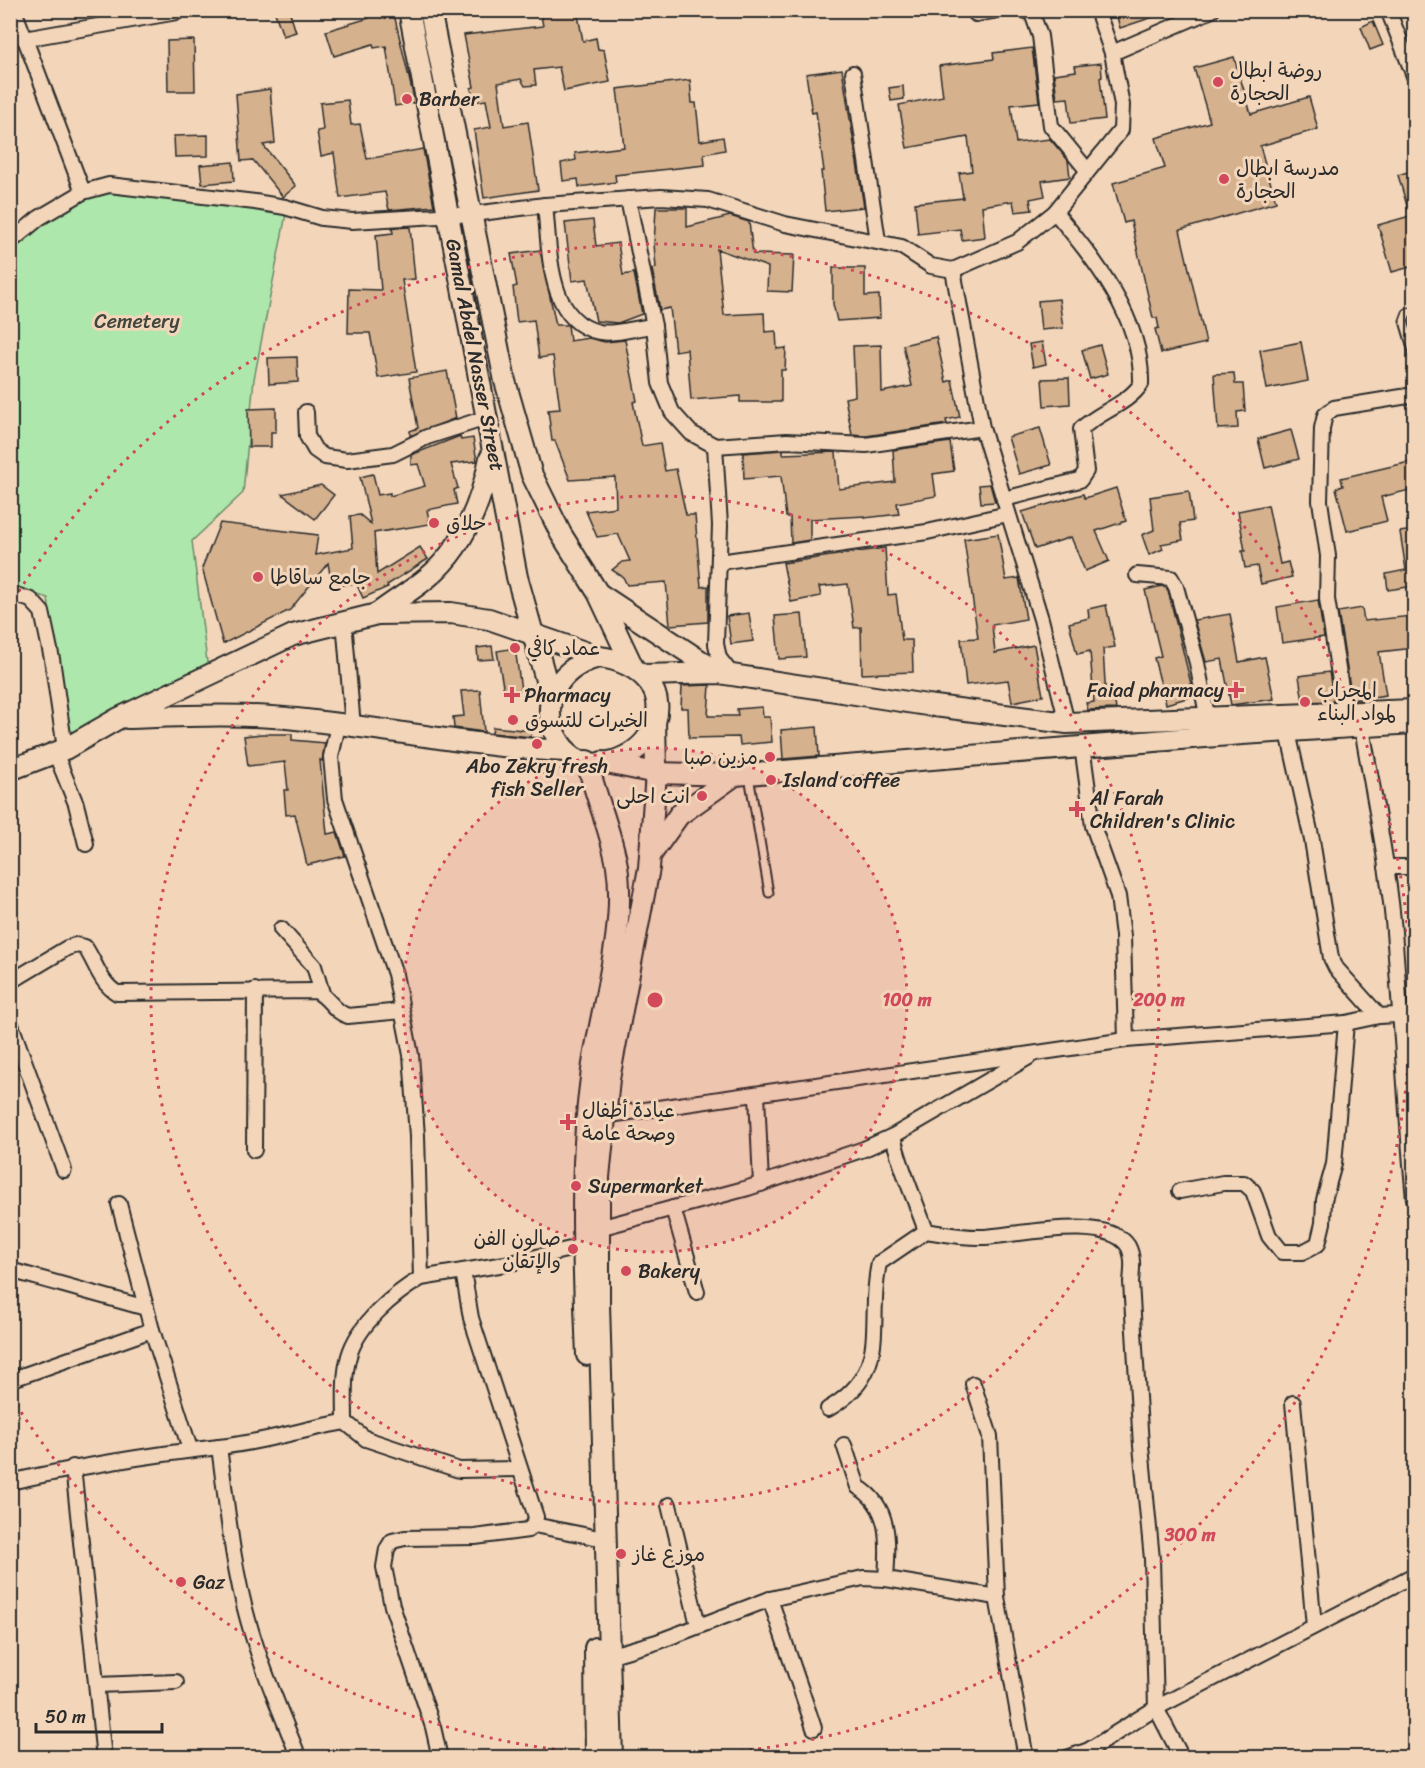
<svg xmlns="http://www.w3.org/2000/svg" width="1425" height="1768" viewBox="0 0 1425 1768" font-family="Sriracha,'Playpen Sans Arabic',sans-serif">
<rect width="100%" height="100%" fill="#f3d6ba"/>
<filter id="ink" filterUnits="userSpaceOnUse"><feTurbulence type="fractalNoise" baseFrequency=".0167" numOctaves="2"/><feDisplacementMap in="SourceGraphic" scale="12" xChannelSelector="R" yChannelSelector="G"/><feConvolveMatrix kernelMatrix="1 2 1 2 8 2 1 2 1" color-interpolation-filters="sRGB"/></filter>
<g filter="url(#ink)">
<polygon fill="#aee7ab" stroke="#6c896b" stroke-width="1.5" points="101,189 287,209 254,379 243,493 192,541 208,670 65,738 48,598 11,587 10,247 46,217"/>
<g fill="#d5b18e" stroke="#2b2b2b" stroke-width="1.5">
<polygon points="274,10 289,10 296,32 283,36"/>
<polygon points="377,10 393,10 415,103 395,106 386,46 374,48 373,44 334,56 326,31 369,18 367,12"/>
<polygon points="540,10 577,10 583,41 596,38 598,49 604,50 610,82 564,91 559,67 534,70 536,85 525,86 521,79 498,83 504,126 528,122 538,190 484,198 474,130 491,127 486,100 473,102 471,88 474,87 464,35 543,26"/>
<polygon points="1115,10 1164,10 1165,13 1120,28"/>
<polygon points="1373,21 1383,45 1370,50 1361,27"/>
<polygon points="194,40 195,91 168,91 167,41"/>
<polygon points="1032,48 1039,102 1011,105 1016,143 1050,139 1068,160 1070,177 1042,181 1045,196 1030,199 1032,210 1015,212 1013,201 982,206 985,237 962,240 960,229 918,234 915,203 963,198 959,173 972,171 968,137 907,148 899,105 943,96 939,66 994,59 993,53"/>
<polygon points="1234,57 1251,114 1309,97 1318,129 1260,146 1276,202 1180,230 1206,343 1161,353 1155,329 1159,328 1157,318 1153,318 1131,221 1124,223 1113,183 1165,168 1156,138 1210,122 1194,68"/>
<polygon points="1101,63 1102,77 1100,78 1105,119 1071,123 1068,98 1057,99 1054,74 1076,71 1075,66"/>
<polygon points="842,69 864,207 825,211 821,171 824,171 816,112 812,113 806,74"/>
<polygon points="690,80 692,103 696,103 700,141 723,137 725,150 704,154 705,165 615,175 616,182 579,187 578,179 563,181 561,163 576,160 575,153 624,147 617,89"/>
<polygon points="903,86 904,99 891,101 889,88"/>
<polygon points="270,89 275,143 263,145 296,186 283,197 253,160 241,161 236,94"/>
<polygon points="348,100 351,125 360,124 367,159 423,149 434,206 389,210 385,192 340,198 334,153 321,156 317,131 323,130 320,103"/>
<polygon points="208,135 208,156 175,157 174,136"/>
<polygon points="233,162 234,181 202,184 200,165"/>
<polygon points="1414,170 1414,266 1392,272 1378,225 1410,216 1398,175"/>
<polygon points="656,208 687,208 687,227 730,216 749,222 753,254 794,255 792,292 767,291 768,267 717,249 724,315 764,313 765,332 776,331 777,349 786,348 785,370 781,370 781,402 740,402 740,396 691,400 687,349 675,351 670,308 660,310 652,269 656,268 654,244"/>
<polygon points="593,220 596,246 618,243 623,275 634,273 642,314 618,323 596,321 587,279 572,281 565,223"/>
<polygon points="410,227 415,279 402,280 416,372 378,378 370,333 348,333 349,289 381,290 376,235 393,233 392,228"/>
<polygon points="540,250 556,325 568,325 570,341 589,338 605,342 625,340 637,401 633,402 642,446 660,443 665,471 676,469 686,515 695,515 701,587 708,586 708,622 670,625 666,582 627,585 623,577 612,570 622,562 630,561 618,534 597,537 586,511 616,507 615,477 570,480 555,441 552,441 548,410 560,409 553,356 539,358 534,320 517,322 513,287 517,286 511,254"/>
<polygon points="833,268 865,268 865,296 879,295 880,318 837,321 833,304"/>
<polygon points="1059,299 1063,328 1041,330 1038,301"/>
<polygon points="936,337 946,382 952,380 960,417 946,420 947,424 866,436 852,435 845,398 855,396 853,346 881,345 882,392 912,386 903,345"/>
<polygon points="1042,342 1046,364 1033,367 1029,344"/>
<polygon points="1301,342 1308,381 1267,389 1260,350"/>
<polygon points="1100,345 1108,374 1090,379 1082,350"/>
<polygon points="297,357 298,382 269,384 268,358"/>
<polygon points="447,371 456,418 410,436 410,431 418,428 409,378"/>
<polygon points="1234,373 1235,384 1243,384 1245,411 1237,412 1238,428 1218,429 1214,374"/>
<polygon points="1069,378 1070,404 1044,406 1042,379"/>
<polygon points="276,408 276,432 271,432 271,447 249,447 248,409"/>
<polygon points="1040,428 1051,465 1019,474 1008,437"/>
<polygon points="1291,430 1299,459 1265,468 1258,439"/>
<polygon points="460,436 461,440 473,438 477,461 451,464 458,488 454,490 457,504 427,510 430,524 374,533 377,574 420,547 428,559 387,585 388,587 363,598 356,583 332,587 328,563 290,610 223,644 202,568 220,523 318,535 315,555 353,548 350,516 360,515 371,524 360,477 373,474 378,495 390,493 390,496 425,486 418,464 411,465 411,455"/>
<polygon points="950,442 954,471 933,474 936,496 897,503 899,514 865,518 865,516 810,519 810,540 791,543 790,517 786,517 781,476 744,479 743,453 783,450 783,454 836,452 839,489 895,482 893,450"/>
<polygon points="1414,461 1414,489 1381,497 1387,521 1347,531 1336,488 1343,486 1341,478"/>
<polygon points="990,484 995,502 981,503 979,485"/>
<polygon points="321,485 334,495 315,519 282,494"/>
<polygon points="1116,488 1126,521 1096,531 1109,561 1085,571 1071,537 1035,549 1022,512 1083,494 1085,498"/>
<polygon points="1189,491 1193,521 1180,523 1183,540 1161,544 1163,549 1149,555 1142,535 1154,530 1150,497"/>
<polygon points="1268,505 1280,564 1288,562 1292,577 1261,584 1257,566 1245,568 1242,551 1245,551 1238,511"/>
<polygon points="1414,530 1414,586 1388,590 1386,574 1406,570 1400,532"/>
<polygon points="998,534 1006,580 1019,578 1026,619 992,625 995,653 1034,645 1043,696 1012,702 1008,680 966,685 961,639 978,638 964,539"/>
<polygon points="885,548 888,595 896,594 902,640 912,640 913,672 862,674 861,627 854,628 848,584 819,587 821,596 791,602 783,563"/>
<polygon points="1162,586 1168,590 1194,696 1166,704 1154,658 1161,656 1145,590"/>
<polygon points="1318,600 1324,637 1282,643 1277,607"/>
<polygon points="1106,605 1115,647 1103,649 1106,699 1114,698 1116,709 1088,710 1086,703 1094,702 1090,651 1077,654 1069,623 1089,618 1088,609"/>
<polygon points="1362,608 1364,621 1412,616 1414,648 1379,652 1386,695 1352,700 1338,612"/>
<polygon points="749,613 753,641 731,644 727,616"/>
<polygon points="802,614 806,657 779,659 775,616"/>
<polygon points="1230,614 1239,662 1265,657 1274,699 1231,705 1222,659 1206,662 1194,620"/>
<polygon points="492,646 494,659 478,660 477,648"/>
<polygon points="515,648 521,690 504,692 497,651"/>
<polygon points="1329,672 1334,701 1303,702 1299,676"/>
<polygon points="710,685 708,716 738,716 737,709 762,707 763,717 770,717 772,742 740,745 739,737 689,738 688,708 681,708 682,686"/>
<polygon points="480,690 484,732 454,728 453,717 464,716 461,691"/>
<polygon points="493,727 532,731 531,737 492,733"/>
<polygon points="817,727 819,756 783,759 781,730"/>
<polygon points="261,734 292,734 292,740 325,743 322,761 320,760 327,834 337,832 345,856 307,865 295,814 286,815 284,790 288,790 285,762 248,766 244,736"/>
</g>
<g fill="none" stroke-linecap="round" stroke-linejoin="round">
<g stroke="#2b2b2b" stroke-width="11">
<g id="lane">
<polyline points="1414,311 1407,313 1404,321 1414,355"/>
<polyline points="749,776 769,893"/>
</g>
</g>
<g stroke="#2b2b2b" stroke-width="18">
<g id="street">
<polyline points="14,10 83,192"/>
<polyline points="973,10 976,14 999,10"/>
<polyline points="1024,10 1032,13 1040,36 1051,126 1087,170"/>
<polyline points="1388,10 1414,76"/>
<polyline points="431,17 450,10"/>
<polyline points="24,39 177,12"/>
<polyline points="1112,53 1212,10"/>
<polyline points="853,73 878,241"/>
<polyline points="628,199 654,326"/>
<path d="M 545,205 C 550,246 546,321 599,332 C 615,335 638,327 654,326 L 660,383 L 672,412 L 691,433 L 715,446 L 787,441 L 866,445 L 982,428"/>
<polyline points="10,242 39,218 83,192 109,185 255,202 285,207 322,218 352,221 473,214 545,205 661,197 708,200 785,224 902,247 931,266 953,270 982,428 1041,619 1067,723"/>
<polyline points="953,270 1017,242 1055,212 1121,130 1122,105 1112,53 1097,10"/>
<polyline points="306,412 307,436 315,450 325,457 347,460 393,454 427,437 486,418"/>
<polyline points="715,446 720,525 716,644 719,658 733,676"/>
<path d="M 1004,499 L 1080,480 L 1086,471 L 1081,429 C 1099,412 1128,404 1141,384 C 1143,319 1094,259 1055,212"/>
<polyline points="719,562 927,532 1008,514"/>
<polyline points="1137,575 1171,578 1176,587 1197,663 1208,720"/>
<polyline points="10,593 31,600 42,612 52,659 65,749"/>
<polyline points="344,621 353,727"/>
<polyline points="1345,713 1327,599 1328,556 1320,501 1322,428 1325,415 1334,408 1414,395"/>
<polyline points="338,725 331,757 335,799 395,974 411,1055 417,1136 421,1278"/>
<path d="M 1362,728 C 1374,799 1390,872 1395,944 C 1402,1029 1406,1114 1414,1199"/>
<polyline points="1288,732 1312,840 1331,958 1336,968 1379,1016"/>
<polyline points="1082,746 1093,826 1118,896 1123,936 1126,1040"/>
<polyline points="55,752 76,804 86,844"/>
<polyline points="1386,867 1414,867"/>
<polyline points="281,929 314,966 322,993"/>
<path d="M 10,982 L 67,948 L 76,945 L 85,947 C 96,963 100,983 117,993 L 315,991 C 329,996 333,1012 348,1016 L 402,1011"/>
<polyline points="10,1022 64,1170"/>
<polyline points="757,1094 761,1184"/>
<polyline points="603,1116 1126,1040 1346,1023 1379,1016 1414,1014"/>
<path d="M 893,1136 C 900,1168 915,1199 926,1231"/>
<polyline points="254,1150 255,990"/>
<polyline points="1180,1191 1223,1183 1244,1183 1253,1191 1269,1236 1282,1252 1303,1252 1318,1244 1323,1223 1324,1200 1334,1164 1346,1023"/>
<polyline points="119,1204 152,1330 190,1449"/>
<polyline points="673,1208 697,1292"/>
<polyline points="599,1228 748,1188 864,1149 893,1136 1029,1057"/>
<polyline points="10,1270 146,1308"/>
<polyline points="10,1380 152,1330"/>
<polyline points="973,1384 990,1436 997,1597"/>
<polyline points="1293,1403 1314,1626"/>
<path d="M 828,1409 C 893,1371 866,1325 879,1263 L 926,1231 C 945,1234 965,1238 985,1237 C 1017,1235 1108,1214 1128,1246 C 1134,1257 1132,1271 1131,1282 L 1141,1446 L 1152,1559 L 1156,1708 L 1182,1758"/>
<path d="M 844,1445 L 858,1487 C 892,1507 888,1545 886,1579"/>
<path d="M 219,1447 C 227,1505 232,1564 248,1620 C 261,1667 281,1712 299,1758"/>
<polyline points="73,1467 104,1758"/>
<path d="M 520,1469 L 459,1470 L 366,1439 L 345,1422 C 345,1400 343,1377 349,1356 C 358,1324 394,1294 421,1278 L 511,1263 L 583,1246"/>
<path d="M 10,1482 C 80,1466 149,1455 219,1447 C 261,1443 303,1429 345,1422"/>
<polyline points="669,1505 698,1625"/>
<polyline points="534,1525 594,1537"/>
<polyline points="770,1599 814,1728"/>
<polyline points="608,1656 657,1642 770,1599 863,1578 886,1579 997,1597 1026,1758"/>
<polyline points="97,1685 176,1682"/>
<polyline points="440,1758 433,1727 392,1606 384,1567 387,1549 392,1541 405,1538 475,1537 528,1530 534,1525 536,1517 471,1318 463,1271"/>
<polyline points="1067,1758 1089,1750 1156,1708 1414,1575"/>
</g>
</g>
<g stroke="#2b2b2b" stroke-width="24">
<g id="secondary">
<polyline points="409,10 517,577 551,698"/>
<polyline points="430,10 505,381 532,475 561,534 598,593 632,665"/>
<polyline points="601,595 719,673"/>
<path d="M 377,614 C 396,599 419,587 436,570 C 467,540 482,498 490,458"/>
<path d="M 599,657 C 639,661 674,693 649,735 C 635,760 588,776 566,751 C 533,712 554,668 599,657 Z"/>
<polyline points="644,675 719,673 927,705 1067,723 1414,710"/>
<path d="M 127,718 C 183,716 240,713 296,719 C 387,728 475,747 567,751"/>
<path d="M 587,761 C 595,795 612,834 617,866 C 627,930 599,1013 591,1078 C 579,1169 583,1263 587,1355"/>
<polyline points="602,762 656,773 735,775 1242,734 1414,723"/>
<polyline points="10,770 65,749 119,718 293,635 377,614 451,613 489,619 599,657"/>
<polyline points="652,853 679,815 735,775"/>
<polyline points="595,1648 596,1758"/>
<polyline points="612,1758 599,1304 599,1177 609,1079 649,868 656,773 655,719"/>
</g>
</g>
<use href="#lane" stroke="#f3d6ba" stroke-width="7"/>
<use href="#street" stroke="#f3d6ba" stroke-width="14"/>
<use href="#secondary" stroke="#f3d6ba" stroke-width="20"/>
</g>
</g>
<circle cx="655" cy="1000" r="252" fill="#d1495b" fill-opacity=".12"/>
<g fill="none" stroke="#d1495b" stroke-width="3" stroke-dasharray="3 6">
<circle cx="655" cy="1000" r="252"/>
<circle cx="655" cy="1000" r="504"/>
<path d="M14 599A756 756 0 1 1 14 1401"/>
</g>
<g fill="#d1495b" stroke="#f3d6ba" stroke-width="2">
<circle cx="1218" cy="82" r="6"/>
<circle cx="407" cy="99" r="6"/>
<circle cx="1224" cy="179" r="6"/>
<circle cx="434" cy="523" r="6"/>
<circle cx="258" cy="577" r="6"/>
<circle cx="515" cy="648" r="6"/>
<path d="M1233 681h6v6h6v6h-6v6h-6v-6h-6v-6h6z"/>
<path d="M509 686h6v6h6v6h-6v6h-6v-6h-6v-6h6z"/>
<circle cx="1305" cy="702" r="6"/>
<circle cx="513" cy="720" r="6"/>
<circle cx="537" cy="744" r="6"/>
<circle cx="770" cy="757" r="6"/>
<circle cx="771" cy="780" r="6"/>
<circle cx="702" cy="796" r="6"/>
<path d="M1074 800h6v6h6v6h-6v6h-6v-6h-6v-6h6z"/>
<path d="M565 1113h6v6h6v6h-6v6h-6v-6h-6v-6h6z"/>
<circle cx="576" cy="1186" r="6"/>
<circle cx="573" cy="1249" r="6"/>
<circle cx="626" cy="1271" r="6"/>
<circle cx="621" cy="1554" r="6"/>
<circle cx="181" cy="1582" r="6"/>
</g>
<g text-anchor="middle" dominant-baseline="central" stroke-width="6" stroke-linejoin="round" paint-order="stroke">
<g font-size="20" fill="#2b2b2b" stroke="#f3d6ba" text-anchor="start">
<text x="1230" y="70">روضة ابطال<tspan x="1230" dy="23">الحجارة</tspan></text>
<text x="419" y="99">Barber</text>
<text x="1236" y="168">مدرسة ابطال<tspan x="1236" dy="23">الحجارة</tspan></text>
<text x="446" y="523">حلاق</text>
<text x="270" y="577">جامع ساقاطا</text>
<text x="527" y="648">عماد كافي</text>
<text x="1224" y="690" text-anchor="end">Faiad pharmacy</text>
<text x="1317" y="690">المجراب<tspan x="1317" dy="23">لمواد البناء</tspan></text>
<text x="524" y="695">Pharmacy</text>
<text x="525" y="720">الخيرات للتسوق</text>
<text x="758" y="757" text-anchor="end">مزين صبا</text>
<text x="537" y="766" text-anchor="middle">Abo Zekry fresh<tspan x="537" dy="23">fish Seller</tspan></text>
<text x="783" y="780">Island coffee</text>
<text x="690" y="796" text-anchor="end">انت احلى</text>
<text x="1090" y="798">Al Farah<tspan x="1090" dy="23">Children's Clinic</tspan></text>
<text x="582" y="1110">عيادة أطفال<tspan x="582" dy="23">وصحة عامة</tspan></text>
<text x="588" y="1186">Supermarket</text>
<text x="561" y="1238" text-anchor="end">صالون الفن<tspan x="561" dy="23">والإتقان</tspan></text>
<text x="638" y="1271">Bakery</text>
<text x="633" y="1554">موزع غاز</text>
<text x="193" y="1582">Gaz</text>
</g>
<g font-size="20" fill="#3f473e" stroke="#f3d6ba">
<text x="137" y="321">Cemetery</text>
</g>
<g font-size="20" fill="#2b2b2b" stroke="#f3d6ba">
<text transform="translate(475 355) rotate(79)">Gamal Abdel Nasser Street</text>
</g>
</g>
<circle cx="655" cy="1000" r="9" fill="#d1495b" stroke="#f3d6ba" stroke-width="3"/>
<g font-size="18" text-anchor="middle" font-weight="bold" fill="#d1495b" stroke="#f3d6ba" stroke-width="6" stroke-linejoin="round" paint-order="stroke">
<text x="907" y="1006">100 m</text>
<text x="1159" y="1006">200 m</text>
<text x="1190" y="1541">300 m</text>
</g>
<rect width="1425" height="1768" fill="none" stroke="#f3d6ba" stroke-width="36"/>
<rect x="18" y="18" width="1389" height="1732" fill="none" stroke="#2b2b2b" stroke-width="2" filter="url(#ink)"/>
<path d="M36 1723v9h126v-9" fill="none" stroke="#2b2b2b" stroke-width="3"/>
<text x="45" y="1723" font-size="18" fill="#2b2b2b" stroke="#f3d6ba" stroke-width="4.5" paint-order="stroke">50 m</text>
</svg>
